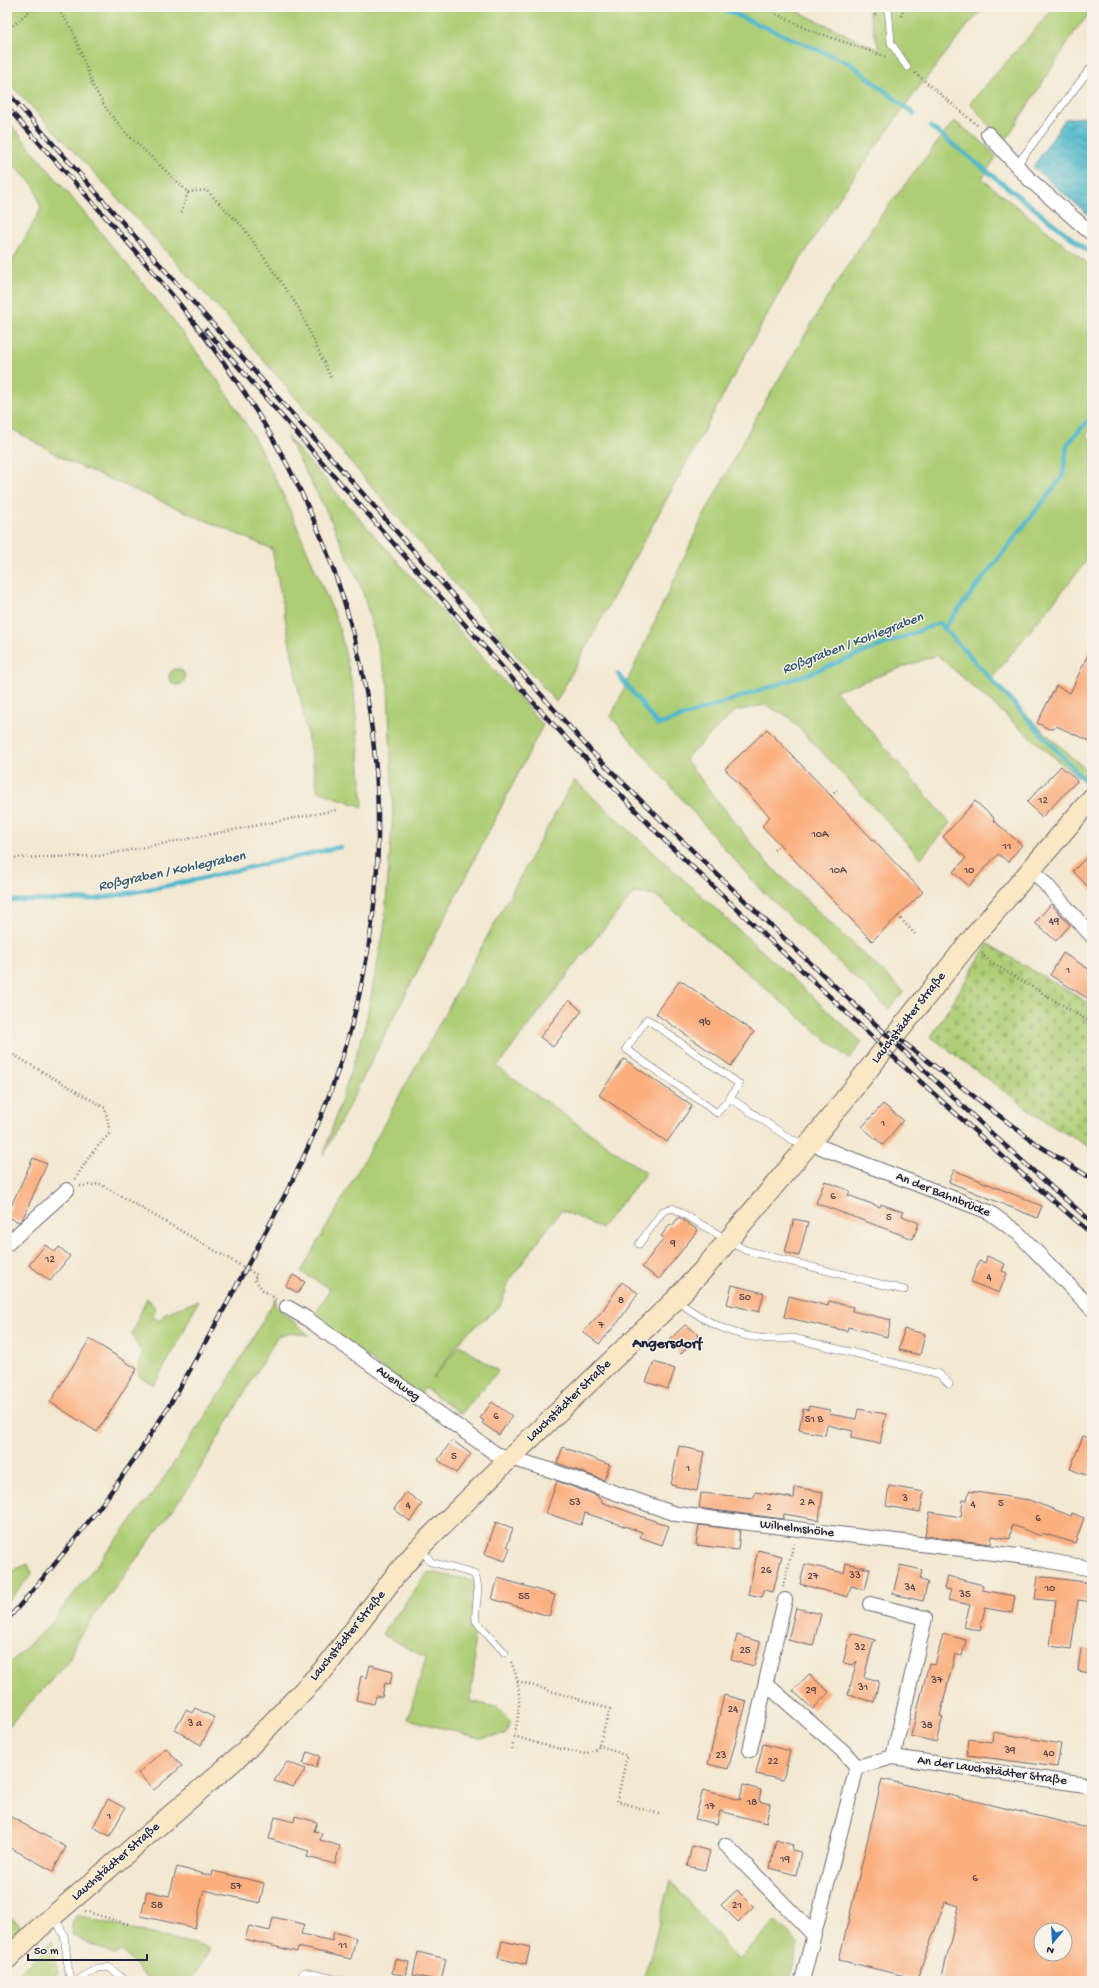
<svg xmlns="http://www.w3.org/2000/svg" width="1099" height="1988" viewBox="0 0 1099 1988" font-family="'Gochi Hand',sans-serif">
<defs>
<pattern id="cemetery-stones" width="16" height="16" patternUnits="userSpaceOnUse"><rect width="16" height="16" fill="#aecd75"/><path d="M2 7V4a2 2 0 0 1 4 0v3zM10 15v-3a2 2 0 0 1 4 0v3z" fill="#95b066"/></pattern>
<pattern id="water-waves" width="16" height="10" patternUnits="userSpaceOnUse"><rect width="16" height="10" fill="#4eb8cb"/><path d="M0 5q4-4 8 0t8 0" fill="none" stroke="#4095a6"/></pattern>
</defs>
<rect width="100%" height="100%" fill="#f7f3e8"/>
<filter id="ink" filterUnits="userSpaceOnUse"><feTurbulence type="fractalNoise" baseFrequency=".025" numOctaves="2"/><feDisplacementMap in="SourceGraphic" scale="8" xChannelSelector="R" yChannelSelector="G"/><feConvolveMatrix kernelMatrix="1 2 1 2 8 2 1 2 1" color-interpolation-filters="sRGB"/></filter>
<filter id="wash" filterUnits="userSpaceOnUse"><feTurbulence type="fractalNoise" baseFrequency=".012" numOctaves="4" result="noise"/><feDisplacementMap in="SourceGraphic" scale="16" xChannelSelector="R" yChannelSelector="G"/><feGaussianBlur stdDeviation="0.9" result="paint"/><feColorMatrix in="noise" values="0 0 0 0 0 0 0 0 0 0 0 0 0 0 0 0 0 1.4 0 .05"/><feComposite in="paint" operator="in"/></filter>
<g filter="url(#wash)">
<rect width="100%" height="100%" fill="#f3e8d2"/>
<g fill="#aecd75" stroke="#687858">
<polygon points="7,7 788,7 879,50 868,7 986,7 969,24 917,90 844,191 779,293 556,702 230,321 86,164 7,81"/>
<polygon points="1055,7 1092,7 1092,11 1077,28 1004,143 970,103"/>
<polygon points="7,120 166,311 222,386 252,434 282,492 338,623 354,691 363,807 318,791 272,549 70,462 7,426 7,271 41,209 35,187 7,158"/>
<polygon points="954,121 982,142 996,157 982,179 1092,267 1092,428 1086,435 1092,441 1092,554 992,678 1037,725 1087,771 1079,778 1044,749 937,655 836,691 950,823 921,858 789,717 765,705 735,711 685,759 766,862 904,992 889,1009 758,887 611,717 701,521 754,421 827,298 876,222"/>
<polygon points="287,437 543,725 323,1156 364,1031 384,930 393,812 388,685 362,589 328,514"/>
<circle cx="177" cy="677" r="8"/>
<path d="M 574,780 L 862,1042 L 849,1059 L 655,895 L 634,893 L 588,948 L 497,1067 L 646,1173 L 601,1228 L 561,1210 L 510,1280 L 500,1306 L 465,1335 L 433,1378 L 460,1345 L 498,1371 L 461,1414 L 425,1388 L 419,1395 L 313,1318 L 330,1289 L 301,1272 C 394,1109 482,944 574,780 Z"/>
<polygon points="147,1298 156,1309 152,1317 160,1321 165,1313 198,1301 178,1343 154,1385 139,1376 138,1370 142,1352 136,1344 132,1333"/>
<polygon points="276,1298 275,1305 309,1335 291,1333 277,1337 190,1486 76,1641 69,1661 7,1728 7,1666 50,1624 158,1487 222,1391"/>
<polygon points="28,1564 32,1574 7,1603 7,1573"/>
<polygon points="428,1572 472,1580 474,1587 472,1622 475,1661 470,1701 496,1707 511,1721 505,1735 479,1738 408,1719 426,1658 382,1634"/>
<polygon points="670,1880 738,1960 776,1921 799,1944 789,1981 644,1981"/>
<polygon points="7,1914 23,1928 7,1941"/>
<polygon points="76,1915 210,1948 192,1981 150,1981 122,1951 115,1955 73,1936 72,1924"/>
<polygon points="52,1941 58,1972 47,1981 11,1981"/>
</g>
<polygon fill="url(#cemetery-stones)" stroke="#687858" points="988,944 1092,1005 1092,1144 1090,1147 1047,1123 931,1037"/>
<polygon fill="url(#water-waves)" stroke="#386d83" points="1090,116 1092,118 1092,218 1033,167 1065,119"/>
<g fill="none" stroke-linecap="round" stroke-linejoin="round">
<g stroke="#4eb8cb" stroke-width="4.5">
<polyline points="718,7 851,64 914,114"/>
<polyline points="931,127 1092,254"/>
<polyline points="944,628 1063,476 1067,445 1092,416"/>
<polyline points="618,674 658,725 811,673 939,623 1087,783"/>
<polyline points="7,901 97,899 176,884 340,847"/>
</g>
</g>
<g id="blocks">
<g fill="#fbaf7f" fill-rule="evenodd">
<polygon points="1092,646 1092,742 1056,726 1054,729 1049,729 1037,723 1056,686 1070,693"/>
<polygon points="767,729 923,892 872,941 762,826 770,817 725,769"/>
<polygon points="1061,766 1077,781 1042,817 1027,802"/>
<polygon points="975,801 994,818 993,820 1022,845 1008,862 998,854 969,886 953,872 966,858 943,837"/>
<polygon points="1092,852 1092,891 1073,871"/>
<polygon points="1051,904 1070,925 1056,941 1035,923"/>
<polygon points="1063,953 1092,971 1092,1001 1050,975"/>
<polygon points="680,980 754,1032 731,1066 656,1014"/>
<polygon points="569,1000 582,1011 553,1047 540,1037"/>
<polygon points="624,1059 692,1106 667,1142 599,1095"/>
<polygon points="883,1104 903,1120 883,1145 862,1127"/>
<polygon points="33,1158 47,1164 23,1218 19,1222 7,1217 7,1215"/>
<polygon points="954,1170 1042,1206 1037,1218 949,1182"/>
<polygon points="825,1181 850,1191 848,1195 880,1207 881,1204 903,1212 902,1216 919,1223 913,1239 816,1203"/>
<polygon points="679,1217 698,1230 659,1279 642,1267 664,1238 661,1236 670,1224 672,1226"/>
<polygon points="794,1219 808,1222 799,1256 785,1252"/>
<polygon points="45,1245 55,1252 59,1247 70,1256 50,1281 29,1265"/>
<polygon points="987,1256 1005,1264 1002,1271 1007,1273 999,1293 971,1282 979,1261 985,1263"/>
<polygon points="293,1275 305,1282 298,1293 286,1286"/>
<polygon points="622,1282 638,1293 619,1321 599,1344 583,1332 603,1310"/>
<polygon points="732,1285 764,1293 759,1312 727,1304"/>
<polygon points="789,1296 828,1306 829,1301 853,1307 852,1311 891,1320 887,1337 848,1327 847,1331 784,1317"/>
<polygon points="685,1325 699,1335 681,1354 669,1340"/>
<polygon points="904,1329 925,1334 920,1355 899,1350"/>
<polygon points="90,1339 137,1369 97,1432 50,1402"/>
<polygon points="654,1362 675,1369 668,1389 646,1382"/>
<polygon points="492,1402 512,1416 499,1435 482,1423 484,1421 480,1418"/>
<polygon points="809,1406 830,1410 829,1414 856,1419 858,1409 886,1414 880,1444 851,1438 853,1431 827,1425 825,1435 799,1430 803,1409 808,1410"/>
<polygon points="1083,1436 1092,1439 1092,1466 1088,1476 1070,1469"/>
<polygon points="452,1440 471,1454 456,1473 438,1460"/>
<polygon points="679,1446 704,1452 697,1491 671,1485"/>
<polygon points="563,1447 610,1465 604,1480 557,1463"/>
<polygon points="557,1481 598,1496 598,1498 602,1500 601,1502 669,1526 662,1545 640,1537 642,1532 585,1513 581,1525 546,1513"/>
<polygon points="889,1486 924,1492 920,1512 886,1506"/>
<polygon points="795,1487 823,1492 819,1520 784,1514 783,1519 699,1508 701,1493 754,1498 755,1492 794,1498"/>
<polygon points="969,1491 1029,1500 1071,1516 1072,1513 1084,1518 1075,1543 1042,1533 1041,1536 1012,1525 1010,1539 992,1536 991,1544 925,1536 930,1512 961,1517 963,1500 967,1500"/>
<polygon points="406,1492 422,1504 410,1521 394,1509"/>
<polygon points="496,1522 513,1528 507,1546 510,1548 505,1561 485,1554"/>
<polygon points="699,1525 740,1530 738,1550 696,1545"/>
<polygon points="758,1550 782,1556 773,1592 764,1590 762,1597 748,1594"/>
<polygon points="846,1563 870,1569 865,1590 851,1586 848,1597 800,1584 805,1564 844,1573"/>
<polygon points="900,1565 922,1570 920,1580 928,1582 923,1601 893,1594"/>
<polygon points="947,1576 983,1585 982,1590 1015,1596 1012,1613 985,1608 980,1631 964,1627 970,1605 948,1600 951,1590 944,1589"/>
<polygon points="1038,1576 1092,1583 1092,1602 1078,1600 1071,1649 1050,1646 1056,1601 1035,1599"/>
<polygon points="498,1578 555,1595 549,1616 492,1599"/>
<polygon points="796,1608 821,1614 813,1646 788,1640"/>
<polygon points="851,1633 876,1640 873,1643 864,1677 879,1681 874,1702 848,1695 857,1661 853,1665 843,1663"/>
<polygon points="943,1634 966,1640 962,1656 955,1654 940,1716 943,1717 936,1742 911,1736 929,1663 935,1665"/>
<polygon points="737,1635 760,1642 754,1666 731,1660"/>
<polygon points="1081,1648 1092,1650 1091,1673 1078,1671"/>
<polygon points="370,1665 393,1671 390,1684 385,1683 382,1697 376,1696 374,1704 356,1700 361,1676 367,1678"/>
<polygon points="809,1674 829,1692 813,1709 793,1691"/>
<polygon points="724,1695 747,1701 728,1769 708,1764"/>
<polygon points="195,1708 215,1718 201,1745 175,1730 186,1710 192,1713"/>
<polygon points="993,1732 1061,1744 1057,1767 967,1755 969,1739 992,1742"/>
<polygon points="763,1744 790,1751 783,1780 756,1774"/>
<polygon points="166,1748 182,1766 154,1790 138,1773"/>
<polygon points="307,1752 320,1756 316,1767 303,1764"/>
<polygon points="287,1762 306,1769 293,1787 274,1781"/>
<path d="M 882,1779 L 1092,1829 L 1092,1981 L 941,1981 L 959,1906 L 945,1902 L 917,1979 L 839,1960 ZM 1041,1930 L 1065,1930 L 1065,1954 L 1041,1954 Z"/>
<polygon points="743,1785 761,1790 759,1801 770,1804 766,1823 720,1811 717,1824 695,1819 703,1790 740,1800"/>
<polygon points="108,1799 125,1808 110,1836 93,1827"/>
<polygon points="7,1815 66,1847 53,1871 7,1846"/>
<polygon points="295,1816 317,1822 314,1831 322,1833 320,1840 340,1846 335,1864 307,1857 309,1851 269,1839 275,1817 294,1822"/>
<polygon points="776,1840 793,1845 792,1850 801,1852 796,1875 770,1868"/>
<polygon points="692,1846 710,1851 705,1870 687,1866"/>
<polygon points="177,1867 212,1876 213,1871 264,1883 260,1903 204,1890 195,1928 141,1916 147,1891 169,1896"/>
<polygon points="737,1890 754,1907 738,1922 721,1905"/>
<polygon points="273,1917 304,1924 301,1934 332,1941 334,1932 356,1938 351,1959 298,1947 297,1952 245,1939 249,1926 270,1931"/>
<polygon points="502,1941 530,1947 526,1965 498,1958"/>
<polygon points="418,1952 446,1959 441,1981 413,1975"/>
<polygon points="395,1959 409,1962 406,1976 392,1973"/>
</g>
</g>
</g>
<g filter="url(#ink)">
<use href="#blocks" fill-opacity="0" stroke="#6b6770" stroke-width="1"/>
<g fill="none" stroke-linecap="round" stroke-linejoin="round">
<g stroke="#6b6770" stroke-width="8">
<g id="lane">
<polyline points="888,7 891,43 907,67"/>
<polyline points="1016,166 1092,66"/>
<polyline points="730,1098 739,1084 647,1019 626,1049 717,1113 730,1098 792,1140 806,1143"/>
<polyline points="639,1244 663,1211 673,1208 745,1250 904,1290"/>
<path d="M 677,1301 C 715,1328 745,1343 793,1338 L 939,1374 L 949,1384"/>
<path d="M 421,1549 L 431,1562 L 474,1574 C 482,1588 474,1605 476,1621 L 505,1653"/>
<polyline points="54,1916 64,1935 70,1981"/>
<polyline points="77,1981 97,1968 109,1967 125,1981"/>
<polyline points="299,1981 304,1972 343,1981"/>
</g>
</g>
<g stroke="#6b6770" stroke-width="16">
<g id="street">
<polyline points="988,134 1029,179 1092,234"/>
<polyline points="1032,869 1092,936"/>
<polyline points="810,1143 989,1212 1018,1233 1092,1309"/>
<polyline points="7,1244 67,1190"/>
<polyline points="287,1307 306,1318 496,1454 547,1469 676,1514 1034,1558 1092,1569"/>
<polyline points="870,1604 925,1618 893,1757"/>
<polyline points="766,1684 844,1752 857,1767"/>
<polyline points="750,1750 785,1600"/>
<polyline points="726,1845 813,1934"/>
<polyline points="802,1981 857,1767 893,1757 1092,1786"/>
</g>
</g>
<g stroke="#6b6770" stroke-width="22">
<polyline id="secondary" points="7,1959 37,1930 243,1753 326,1667 395,1576 419,1548 506,1462 675,1300 703,1270 810,1143 971,940 1092,798"/>
</g>
<g stroke="#6b6770" stroke-width="2.5" stroke-dasharray="1 3" stroke-linecap="butt">
<polyline points="56,7 72,29 93,86 107,110 127,134 188,192 181,214"/>
<polyline points="762,7 807,29 887,57"/>
<polyline points="872,7 876,18"/>
<polyline points="901,16 904,7"/>
<polyline points="7,31 34,7"/>
<polyline points="915,73 977,125"/>
<polyline points="188,192 206,190 243,227 298,307 332,380"/>
<polyline points="831,796 837,790"/>
<polyline points="774,850 780,845"/>
<polyline points="7,858 99,856 336,810"/>
<polyline points="898,916 915,934"/>
<polyline points="982,953 989,961 1092,1023"/>
<polyline points="7,1051 105,1108 110,1133 91,1154 75,1179"/>
<polyline points="1092,1109 1089,1114 1092,1115"/>
<polyline points="80,1186 100,1184 257,1275 254,1279 263,1290 276,1299"/>
<polyline points="783,1587 794,1543"/>
<path d="M 511,1662 C 525,1693 518,1717 512,1749"/>
<polyline points="514,1736 543,1745 585,1754 598,1748 610,1709 518,1681"/>
<polyline points="598,1745 627,1756 617,1801 659,1814"/>
<polyline points="85,1911 128,1924"/>
<polyline points="7,1981 13,1976"/>
</g>
<use href="#lane" stroke="#fff" stroke-width="7"/>
<use href="#street" stroke="#fff" stroke-width="14"/>
<use href="#secondary" stroke="#fae7c3" stroke-width="20"/>
<g stroke="#22223b" stroke-width="4.5">
<g id="rail">
<path d="M 7,92 L 591,751 C 682,842 776,931 870,1019 C 943,1088 1015,1157 1092,1222"/>
<path d="M 7,107 C 108,221 218,332 289,468 C 395,671 407,901 322,1114 C 299,1173 267,1229 237,1285 C 211,1333 185,1382 155,1428 C 111,1496 61,1559 7,1620"/>
<polyline points="206,330 547,718 666,842 900,1063 1022,1174 1092,1234"/>
<polyline points="890,1032 1035,1143 1092,1179"/>
</g>
</g>
<use href="#rail" stroke="#f7f3e8" stroke-width="3" stroke-dasharray="9" stroke-linecap="butt"/>
</g>
</g>
<g text-anchor="middle" dominant-baseline="central" stroke-width="3" stroke-linejoin="round" paint-order="stroke">
<g font-size="11" fill="#58454c">
<text x="1043" y="801">12</text>
<text x="820" y="835">10A</text>
<text x="1007" y="847">11</text>
<text x="838" y="871">10A</text>
<text x="969" y="871">10</text>
<text x="1054" y="922">49</text>
<text x="1068" y="971">1</text>
<text x="705" y="1023">9b</text>
<text x="883" y="1124">1</text>
<text x="833" y="1197">6</text>
<text x="889" y="1218">5</text>
<text x="673" y="1244">9</text>
<text x="50" y="1260">12</text>
<text x="989" y="1278">4</text>
<text x="745" y="1298">50</text>
<text x="621" y="1301">8</text>
<text x="601" y="1326">7</text>
<text x="496" y="1417">6</text>
<text x="814" y="1420">51 B</text>
<text x="454" y="1457">5</text>
<text x="688" y="1469">1</text>
<text x="905" y="1499">3</text>
<text x="575" y="1503">53</text>
<text x="807" y="1503">2 A</text>
<text x="1001" y="1504">5</text>
<text x="973" y="1505">4</text>
<text x="408" y="1506">4</text>
<text x="769" y="1508">2</text>
<text x="1038" y="1519">6</text>
<text x="766" y="1571">26</text>
<text x="855" y="1576">33</text>
<text x="813" y="1577">27</text>
<text x="910" y="1588">34</text>
<text x="1050" y="1589">10</text>
<text x="965" y="1595">35</text>
<text x="524" y="1597">55</text>
<text x="860" y="1648">32</text>
<text x="745" y="1651">25</text>
<text x="937" y="1681">37</text>
<text x="863" y="1688">31</text>
<text x="811" y="1691">29</text>
<text x="733" y="1710">24</text>
<text x="195" y="1724">3 a</text>
<text x="927" y="1726">38</text>
<text x="1010" y="1751">39</text>
<text x="1049" y="1754">40</text>
<text x="721" y="1756">23</text>
<text x="773" y="1762">22</text>
<text x="752" y="1803">18</text>
<text x="710" y="1807">17</text>
<text x="109" y="1817">1</text>
<text x="785" y="1860">19</text>
<text x="975" y="1879">6</text>
<text x="236" y="1887">57</text>
<text x="157" y="1906">58</text>
<text x="737" y="1906">21</text>
<text x="343" y="1946">11</text>
</g>
<g font-size="13" fill="#22223b" stroke="#f7f3e8">
<text transform="translate(909 1018) rotate(-52)">Lauchstädter Straße</text>
<text transform="translate(943 1195) rotate(22)">An der Bahnbrücke</text>
<text transform="translate(398 1384) rotate(36)">Auenweg</text>
<text transform="translate(569 1401) rotate(-44)">Lauchstädter Straße</text>
<text transform="translate(797 1529) rotate(7)">Wilhelmshöhe</text>
<text transform="translate(348 1636) rotate(-51)">Lauchstädter Straße</text>
<text transform="translate(992 1771) rotate(8)">An der Lauchstädter Straße</text>
<text transform="translate(116 1862) rotate(-41)">Lauchstädter Straße</text>
</g>
<g font-size="14" font-style="italic" fill="#31566d" stroke="#f7f3e8">
<text transform="translate(853 644) rotate(-21)">Roßgraben / Kohlegraben</text>
<text transform="translate(172 872) rotate(-12)">Roßgraben / Kohlegraben</text>
</g>
<g font-size="15" font-weight="bold" fill="#22223b" stroke="#f7f3e8">
<text x="667" y="1344">Angersdorf</text>
</g>
</g>
<rect width="1099" height="1988" fill="none" stroke="#f7f3e8" stroke-width="24"/>
<g transform="translate(1053 1942) rotate(198)"><circle r="19" fill="#f7f3e8" stroke="#a29fa3"/>
<path d="M0-3L7 15L0 10L-7 15Z" fill="#1f6fb2"/>
<text y="-6" font-size="11" font-weight="bold" text-anchor="middle" fill="#22223b">N</text>
</g>
<path d="M28 1954v6h119v-6" fill="none" stroke="#22223b" stroke-width="2"/>
<text x="34" y="1954" font-size="12" fill="#22223b" stroke="#f7f3e8" stroke-width="3" paint-order="stroke">50 m</text>
</svg>
